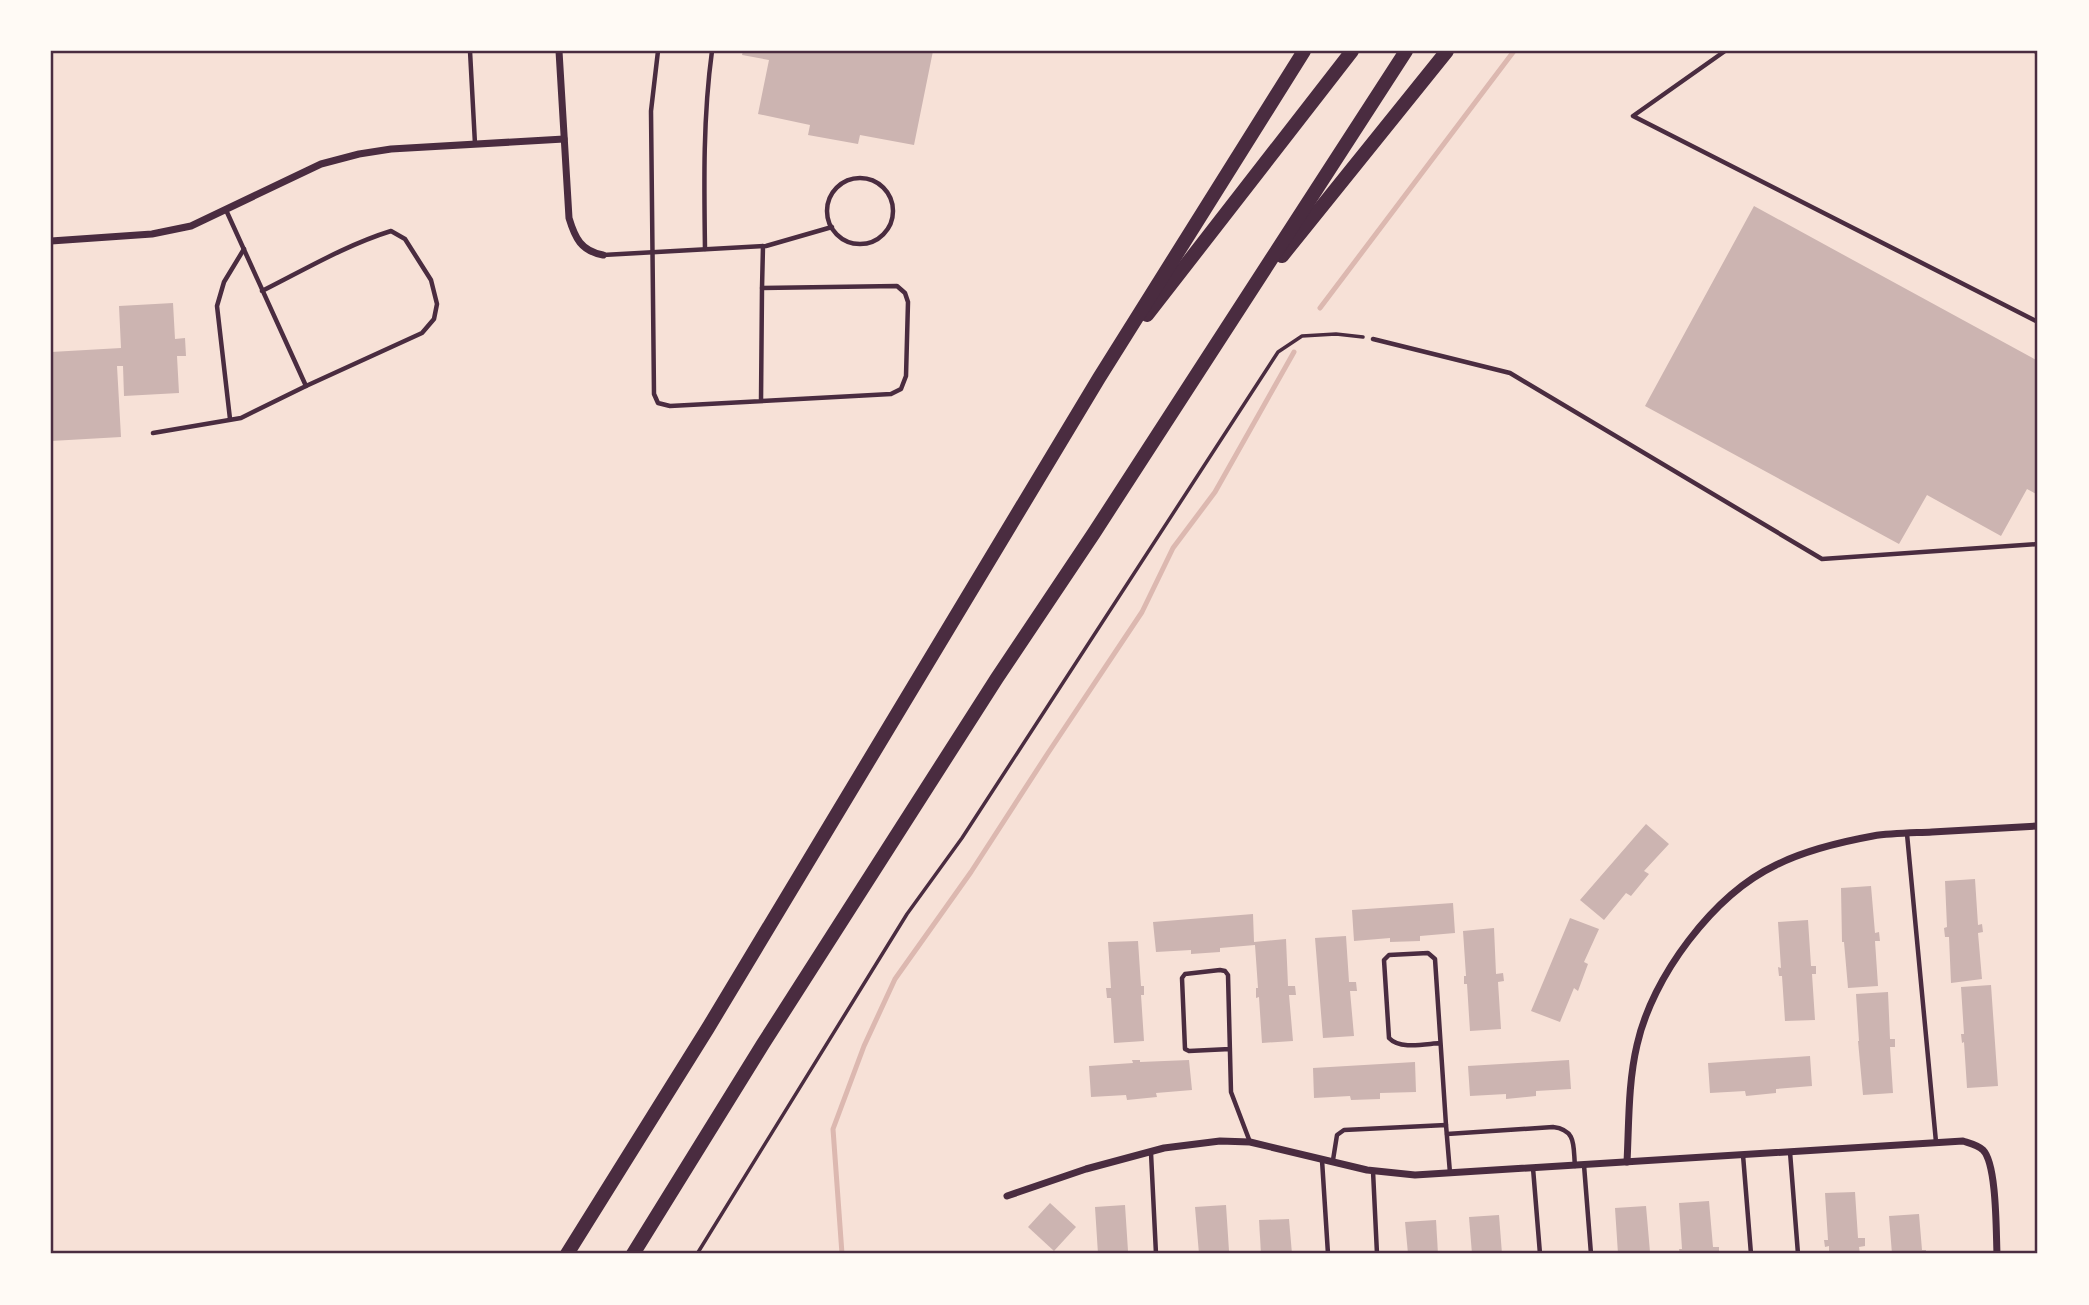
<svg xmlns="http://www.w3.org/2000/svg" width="2089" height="1305" viewBox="0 0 2089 1305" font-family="Jost,sans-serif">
<rect width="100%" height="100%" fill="#f7e1d7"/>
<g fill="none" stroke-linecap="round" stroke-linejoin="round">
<g stroke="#dcb8b0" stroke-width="5">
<polyline points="1320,308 1514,51"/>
<polyline points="842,1254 833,1129 864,1046 895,979 971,872 1048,753 1142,612 1173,548 1215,492 1294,352"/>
</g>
</g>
<g fill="#ccb4b1">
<polygon points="743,51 933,51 914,145 860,135 858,144 808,135 810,125 758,114 769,60 742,55"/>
<polygon points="1754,206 2038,361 2038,495 2027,489 2001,536 1927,495 1899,544 1645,406"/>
<polygon points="173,303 175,339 185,338 186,356 177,356 179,393 124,396 123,366 117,366 121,437 51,441 51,352 121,348 119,306"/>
<polygon points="1646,824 1669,844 1644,871 1649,874 1631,896 1626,893 1604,920 1580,900"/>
<polygon points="1975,879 1978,925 1982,924 1983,932 1978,933 1982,979 1951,983 1949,937 1945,937 1944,928 1947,927 1945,881"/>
<polygon points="1871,886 1875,933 1879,932 1880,941 1875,941 1878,986 1848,988 1844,942 1842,942 1841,888"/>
<polygon points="1453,903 1455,933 1420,936 1420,941 1390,942 1390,938 1354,941 1352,910"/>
<polygon points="1253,914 1254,942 1286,939 1288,986 1295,986 1296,995 1289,995 1293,1041 1262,1043 1259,997 1256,998 1256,988 1258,988 1255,945 1220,948 1220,952 1191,954 1191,950 1156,952 1153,922"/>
<polygon points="1570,918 1599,929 1584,962 1588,964 1578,991 1574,988 1560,1022 1531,1011"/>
<polygon points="1808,920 1811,966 1816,966 1816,974 1812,974 1815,1020 1785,1021 1782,976 1779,976 1778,967 1781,968 1778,922"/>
<polygon points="1494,928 1496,974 1503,973 1504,981 1498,982 1501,1029 1470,1031 1467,984 1464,984 1464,976 1466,976 1463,931"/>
<polygon points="1346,936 1349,982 1356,982 1357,991 1350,991 1354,1036 1323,1038 1315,938"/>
<polygon points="1138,941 1141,986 1144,986 1144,995 1141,995 1144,1041 1114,1043 1111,998 1107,998 1106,988 1111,988 1108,942"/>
<polygon points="1991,985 1998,1086 1967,1088 1964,1042 1962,1043 1961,1034 1964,1034 1961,987"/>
<polygon points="1888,992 1890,1039 1895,1039 1895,1047 1890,1047 1893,1093 1863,1095 1858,1041 1859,1041 1856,994"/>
<polygon points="1810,1056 1812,1086 1776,1089 1776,1093 1746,1096 1745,1091 1710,1093 1708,1063"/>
<polygon points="1132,1060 1140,1060 1140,1062 1189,1060 1192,1090 1156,1093 1157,1097 1127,1100 1126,1095 1091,1097 1089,1066 1133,1063"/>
<polygon points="1569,1060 1571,1089 1536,1091 1536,1096 1506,1099 1506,1094 1470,1096 1468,1066"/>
<polygon points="1415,1062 1416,1092 1380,1093 1380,1099 1351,1100 1350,1096 1314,1098 1313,1068"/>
<polygon points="1855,1192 1858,1238 1865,1238 1865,1246 1859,1247 1860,1254 1829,1254 1829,1246 1825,1247 1824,1240 1828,1240 1825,1193"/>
<polygon points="1709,1201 1713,1247 1719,1247 1719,1254 1680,1254 1679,1249 1682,1249 1679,1203"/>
<polygon points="1050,1203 1076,1227 1054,1251 1028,1227"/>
<polygon points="1125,1205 1128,1251 1135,1251 1135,1254 1098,1254 1095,1207"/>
<polygon points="1226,1205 1229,1251 1236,1251 1236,1254 1199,1254 1195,1207"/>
<polygon points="1646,1206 1650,1252 1656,1251 1656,1254 1618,1254 1615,1208"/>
<polygon points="1919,1214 1922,1250 1926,1250 1926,1254 1892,1254 1889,1216"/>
<polygon points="1499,1215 1502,1254 1472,1254 1469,1217"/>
<polygon points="1289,1219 1292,1254 1261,1254 1259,1220"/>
<polygon points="1436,1220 1438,1254 1408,1254 1405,1222"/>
</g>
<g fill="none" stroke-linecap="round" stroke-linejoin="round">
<polyline stroke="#4a2c40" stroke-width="3.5" points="697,1254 907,914 962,838 1278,352 1302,336 1336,334 1363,337"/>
<g stroke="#4a2c40" stroke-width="4.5">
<polyline points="470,51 475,144"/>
<path d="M 658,51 L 651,111 L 654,394 L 658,403 L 670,406 C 744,402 817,398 891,394 L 901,389 L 906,376 L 908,302 L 905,293 L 897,286 L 762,288 L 761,401"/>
<polyline points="1725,51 1633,116 2038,322"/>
<polyline points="2035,51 2038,52"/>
<circle cx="860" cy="211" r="33"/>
<path d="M 226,210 L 306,386 L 422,333 L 434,319 L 437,304 L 431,280 L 405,239 L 391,231 C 346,245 304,270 262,291"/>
<path d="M 705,249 C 704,182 703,117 712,51"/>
<polyline points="603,255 766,246 832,227"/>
<polyline points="762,288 763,246"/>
<polyline points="1373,339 1510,373 1822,559 2038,544"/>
<polyline points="230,419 217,306 224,282 244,249"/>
<polyline points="153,433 241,418 306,386"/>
<polyline points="1907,834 1936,1142"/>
<path d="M 1440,1043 C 1425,1044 1400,1050 1389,1038 L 1384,960 L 1389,955 L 1428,953 L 1435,959 L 1446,1125"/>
<polyline points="1230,1049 1189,1051 1185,1049 1182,978 1185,974 1220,970 1225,971 1228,975 1231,1092 1250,1142"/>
<path d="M 1447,1134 L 1553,1127 C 1577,1130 1573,1146 1575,1166"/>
<polyline points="1790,1152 1798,1254"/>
<polyline points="1151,1153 1156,1254"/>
<polyline points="1743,1155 1751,1254"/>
<polyline points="1322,1160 1328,1254"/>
<polyline points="1333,1160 1337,1135 1344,1130 1446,1125 1450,1173"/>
<polyline points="1584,1165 1591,1254"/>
<polyline points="1533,1168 1540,1254"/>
<polyline points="1373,1171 1377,1254"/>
</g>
<g stroke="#4a2c40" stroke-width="7">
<path d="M 559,51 L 569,218 C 575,238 581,251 603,255"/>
<polyline points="51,241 152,234 191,226 321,164 359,154 391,149 564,139"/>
<path d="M 1627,1162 C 1629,1124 1628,1083 1637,1045 C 1652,977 1713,895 1776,865 C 1806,850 1840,842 1873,836 C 1892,833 1912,833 1932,832 C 1967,830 2003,828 2038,826"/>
<path d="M 1007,1196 L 1086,1169 L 1164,1148 L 1220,1141 L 1250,1142 L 1367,1170 L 1415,1175 L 1963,1141 C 1969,1143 1978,1145 1983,1150 C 1997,1164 1996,1233 1997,1254"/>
</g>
<g stroke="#4a2c40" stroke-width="14">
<polyline points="1282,256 1447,51"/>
<polyline points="1147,315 1352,51"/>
<polyline points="567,1254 708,1028 1099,378 1304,51"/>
<polyline points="633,1254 763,1044 997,678 1094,533 1406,51"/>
</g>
</g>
<rect width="2089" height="1305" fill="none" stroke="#fffaf5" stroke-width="105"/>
<rect x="52" y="52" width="1984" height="1200" fill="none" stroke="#4a2c40" stroke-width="2.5"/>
</svg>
